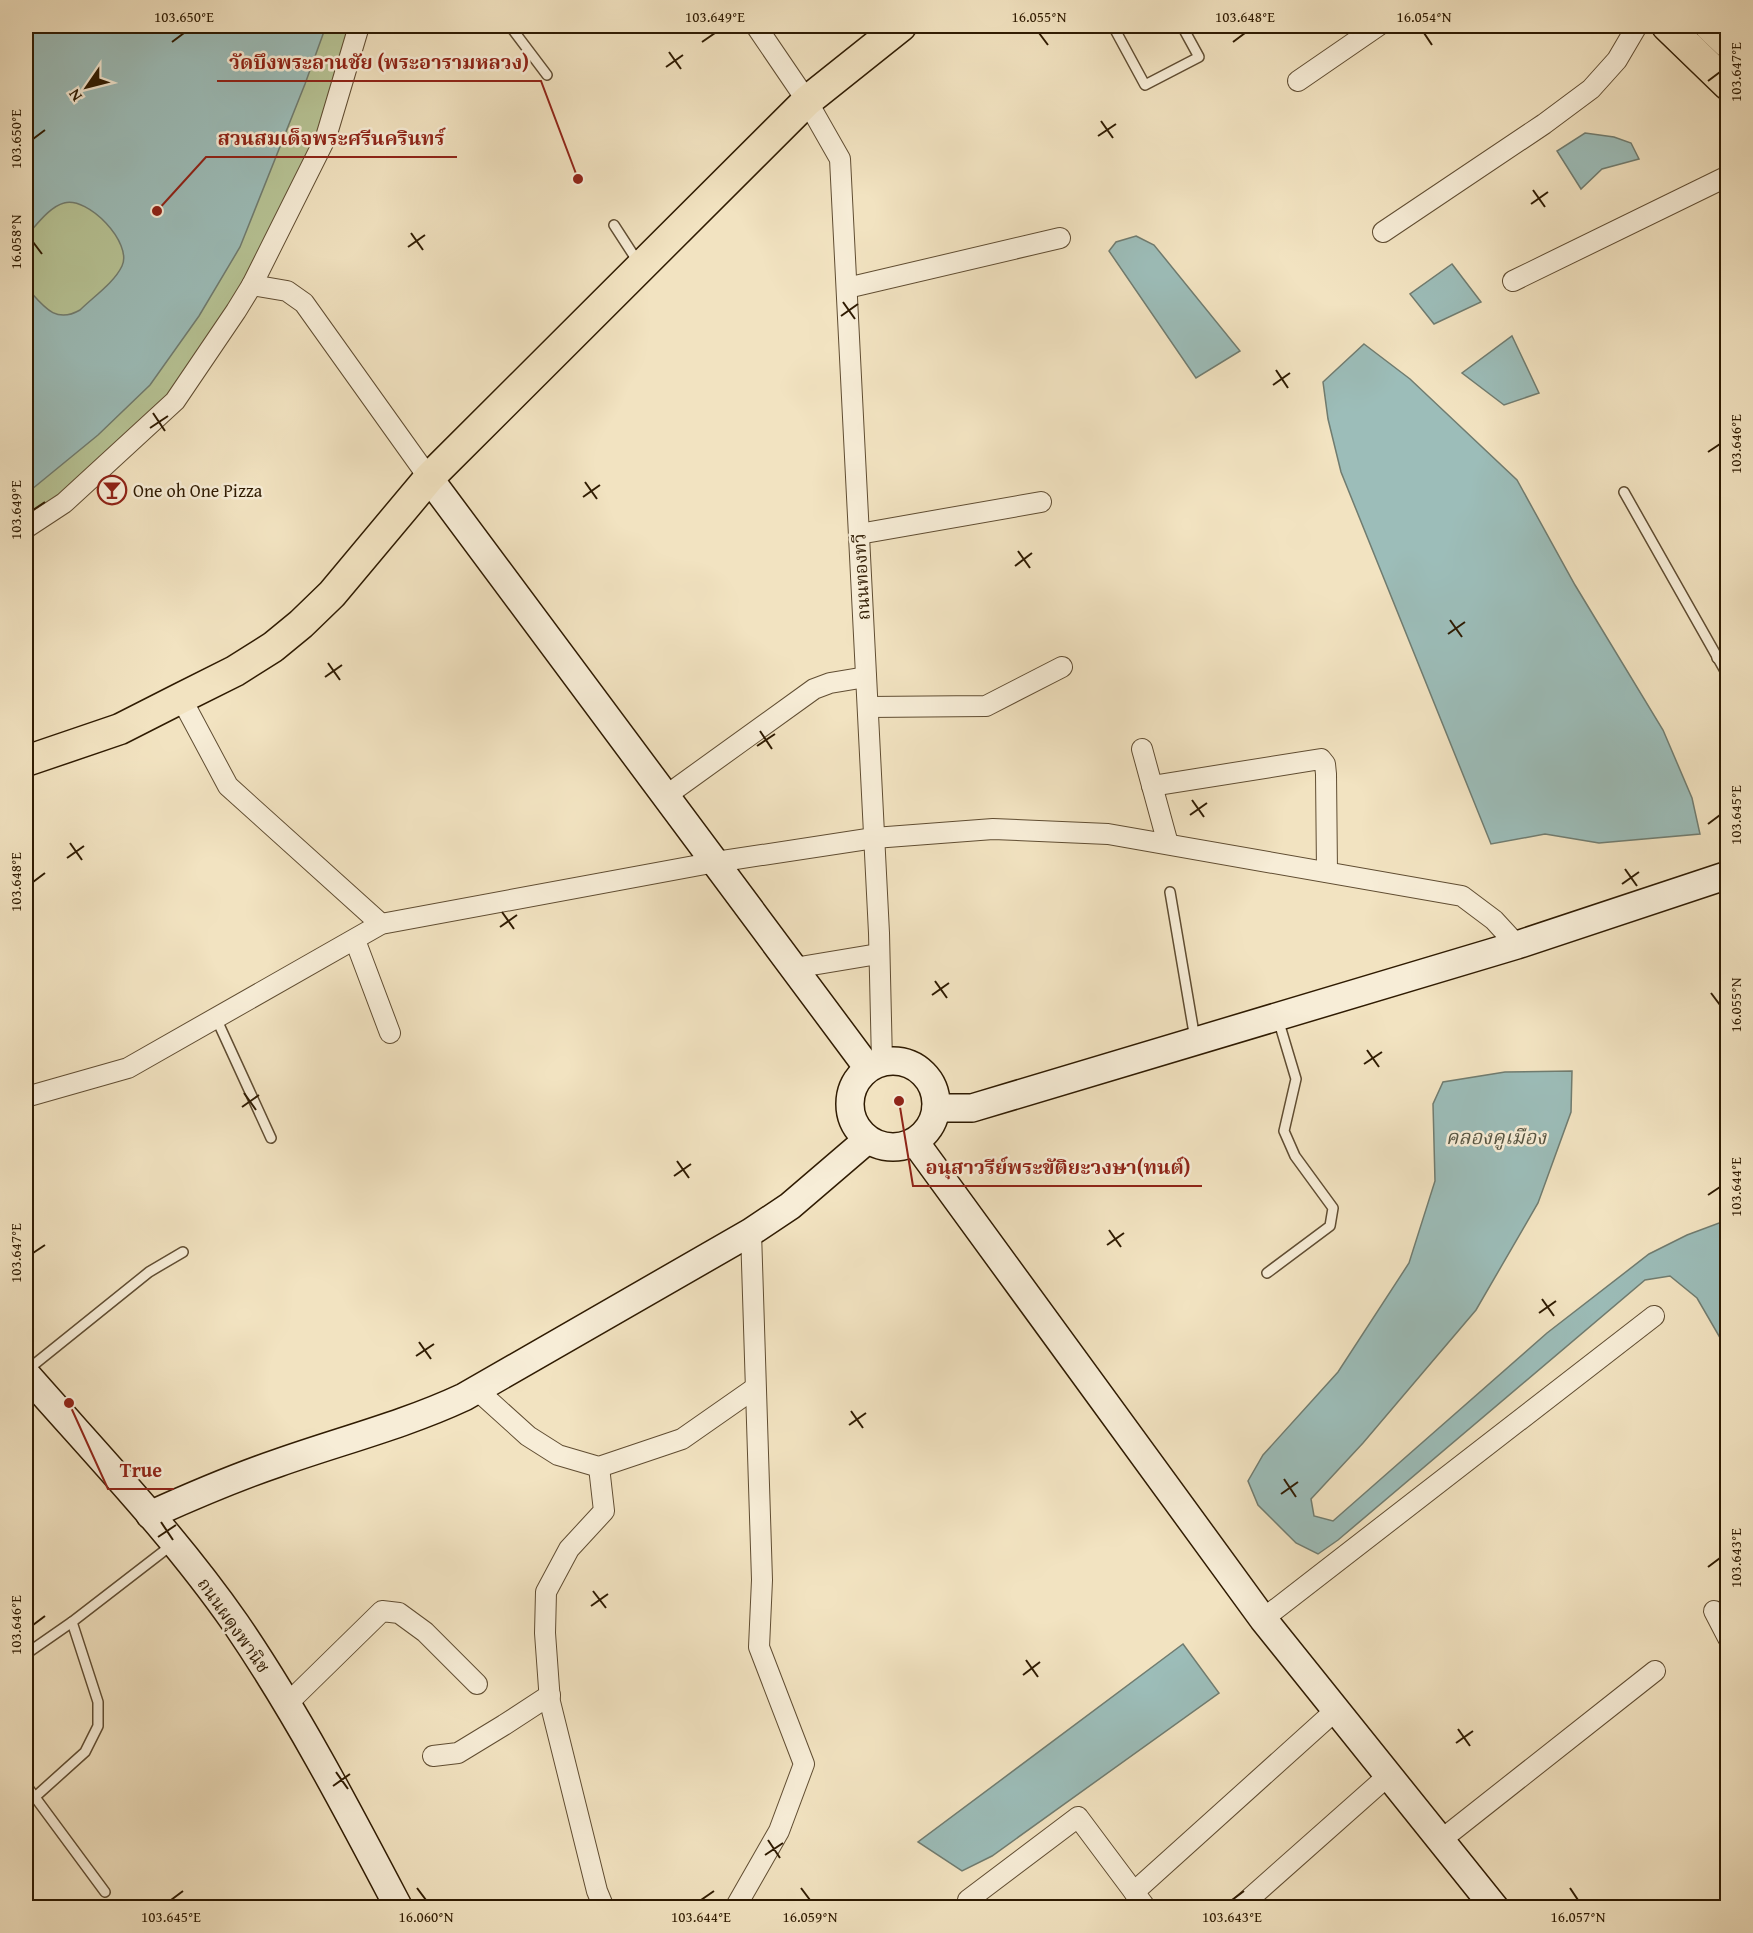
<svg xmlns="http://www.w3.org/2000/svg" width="1753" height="1933" viewBox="0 0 1753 1933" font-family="'Gentium Book Plus','Noto Serif Thai',serif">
<rect width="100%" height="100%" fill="#f2e3c1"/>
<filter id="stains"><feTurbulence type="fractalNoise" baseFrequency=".00333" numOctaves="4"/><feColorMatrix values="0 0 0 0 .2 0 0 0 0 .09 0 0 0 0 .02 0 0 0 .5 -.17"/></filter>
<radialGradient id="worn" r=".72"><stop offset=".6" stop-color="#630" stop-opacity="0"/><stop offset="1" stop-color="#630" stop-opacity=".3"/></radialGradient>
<polygon fill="#b7c496" stroke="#73704c" stroke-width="1.5" points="26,26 359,26 326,137 175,401 26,528"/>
<g fill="#9cbdb9" stroke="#707c70" stroke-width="1.5">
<path d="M 26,26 L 166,26 L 180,32 L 191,32 L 197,26 L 326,26 L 305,84 L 240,247 L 199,316 L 150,385 L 98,435 L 26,494 L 26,287 C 42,304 54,325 80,310 C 93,297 114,283 122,266 C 133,243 88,196 64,203 C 49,207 36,226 26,236 Z"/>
<polygon points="1585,133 1614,137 1631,143 1639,159 1602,169 1581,189 1557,151"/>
<polygon points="1136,236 1154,245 1240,351 1196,378 1109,251 1116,242"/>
<polygon points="1452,264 1481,302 1434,324 1410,294"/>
<polygon points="1512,336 1539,393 1504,405 1462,373"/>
<polygon points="1364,344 1410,379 1517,480 1575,585 1663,730 1692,798 1700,834 1599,843 1545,834 1491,844 1341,472 1328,419 1323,382"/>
<polygon points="1572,1071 1571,1112 1538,1203 1476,1310 1363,1443 1311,1499 1314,1516 1333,1521 1547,1333 1649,1254 1687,1235 1727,1220 1727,1381 1726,1348 1697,1298 1670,1276 1645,1280 1338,1540 1318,1554 1296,1543 1258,1505 1248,1481 1263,1455 1338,1372 1409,1263 1435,1181 1433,1104 1443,1082 1505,1072"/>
<polygon points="1183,1644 1219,1693 992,1856 962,1871 918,1842"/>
</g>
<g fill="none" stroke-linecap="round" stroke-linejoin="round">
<g stroke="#604d32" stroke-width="12">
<g id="lane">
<polyline points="510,26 547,75"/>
<polyline points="1113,26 1145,85 1199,57 1182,26"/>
<polyline points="614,225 638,262"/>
<polyline points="1624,492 1728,676"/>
<polyline points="1717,658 1728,651"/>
<polyline points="1170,892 1195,1039"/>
<polyline points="216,1018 271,1138"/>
<polyline points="1267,1273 1330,1226 1333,1208 1295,1156 1284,1131 1296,1079 1278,1019"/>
<polyline points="26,1371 149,1272 183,1252"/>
<polyline points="26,1654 72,1622 173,1544"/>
<polyline points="26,1785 105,1892"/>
<polyline points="35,1797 85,1752 98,1726 98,1702 72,1622"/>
</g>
</g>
<g stroke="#604d32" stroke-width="22">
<g id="street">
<polyline points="756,26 807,101 840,159 879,933 882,1062"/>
<polyline points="1298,81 1378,26"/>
<polyline points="1383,232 1544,124 1591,89 1617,60 1637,26"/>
<polyline points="1513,281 1728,176"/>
<polyline points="252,285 287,291 304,303 429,478"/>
<polyline points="847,288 1060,238"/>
<polyline points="26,528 64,503 175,401 236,311 252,285 326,137 359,26"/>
<polyline points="859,534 1041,502"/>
<polyline points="181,698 228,786 381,924"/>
<polyline points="868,707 986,706 1062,667"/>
<polyline points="1142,749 1168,844"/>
<polyline points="1152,786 1321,759 1325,764 1326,774 1327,872"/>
<polyline points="667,795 814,689 830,683 866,677"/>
<polyline points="355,940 390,1033"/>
<polyline points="794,968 878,954"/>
<polyline points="26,1097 128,1068 381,924 716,862 874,838 993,829 1108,834 1462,896 1494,920 1517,945"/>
<polyline points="476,1389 528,1436 558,1455 599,1467 682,1439 755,1388"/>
<polyline points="599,1467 604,1511 569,1549 546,1592 545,1633 550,1702 597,1891 604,1908"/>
<polyline points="1714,1611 1728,1638"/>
<polyline points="1263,1619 1654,1316"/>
<polyline points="288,1703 382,1611 399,1613 425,1632 477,1684"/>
<polyline points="433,1756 458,1753 504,1725 550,1695"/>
<polyline points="1441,1840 1655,1671"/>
<polyline points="1134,1892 1336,1710"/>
<polyline points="968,1900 1078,1817 1146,1908"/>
<polyline points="735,1908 779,1831 804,1764 759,1647 762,1580 751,1232"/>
<polyline points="1239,1908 1390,1774"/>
</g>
</g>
<g stroke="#2f1b02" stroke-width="30">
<g id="secondary">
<polyline points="429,478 868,1068"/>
<circle cx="893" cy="1104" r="43"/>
<polyline points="936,1108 972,1108 1517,945 1728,875"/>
<polyline points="915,1142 1263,1619 1495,1908"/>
<path d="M 26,1374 C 98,1456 174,1535 236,1624 C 298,1715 348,1811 399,1908"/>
<path d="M 150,1515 C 192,1496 234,1478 278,1463 C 340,1441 404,1425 464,1397 L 751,1232 L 790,1206 L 867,1140"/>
</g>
</g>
<g stroke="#2f1b02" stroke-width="33">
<g id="primary">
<polyline points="1667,26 1728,85"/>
<polyline points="1710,26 1728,43"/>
<polyline points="26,761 120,729 181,698 235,671 273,647 301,624 332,594 429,478 807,101 901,26"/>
</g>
</g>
<use href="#lane" stroke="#f7edd7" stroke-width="9"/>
<use href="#street" stroke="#f7edd7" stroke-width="20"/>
<use href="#secondary" stroke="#f7edd7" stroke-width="27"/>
<use href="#primary" stroke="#f2e3c1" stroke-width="30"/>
</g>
<path fill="none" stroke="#2f1b02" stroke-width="2" d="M 1039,33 L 1048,45M 1424,33 L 1432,45M 172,42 L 184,33M 702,42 L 715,33M 1233,42 L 1245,33M 669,52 L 681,69M 666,67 L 683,55M 1708,81 L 1720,72M 1101,121 L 1113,138M 1098,136 L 1116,124M 33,139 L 45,130M 1533,190 L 1545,207M 1531,204 L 1548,192M 411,233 L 423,250M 33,242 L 42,254M 408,247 L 425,235M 843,302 L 855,319M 841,316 L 858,304M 1276,370 L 1288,388M 1273,385 L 1290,373M 153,413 L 165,431M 150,428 L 168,416M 1708,452 L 1720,444M 585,482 L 597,499M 583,497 L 600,485M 33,510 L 45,502M 1018,551 L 1030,568M 1015,566 L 1032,553M 1450,620 L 1462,637M 1448,634 L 1465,622M 328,663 L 340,680M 325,677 L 342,665M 760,731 L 772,749M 757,746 L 775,734M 1192,800 L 1204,817M 1190,815 L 1207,803M 1708,824 L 1720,815M 70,843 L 82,860M 67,858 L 84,846M 1625,869 L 1637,886M 33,882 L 45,873M 1622,884 L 1639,872M 502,912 L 514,929M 500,927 L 517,915M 935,981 L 947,998M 1711,993 L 1720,1005M 932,995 L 949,983M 1367,1050 L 1379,1067M 1364,1064 L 1382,1052M 244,1093 L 256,1110M 242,1107 L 259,1095M 677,1161 L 689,1178M 674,1176 L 691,1164M 1708,1195 L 1720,1187M 1109,1230 L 1121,1247M 1107,1245 L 1124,1233M 33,1253 L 45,1245M 1542,1299 L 1554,1316M 1539,1313 L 1556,1301M 419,1342 L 431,1359M 416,1356 L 434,1344M 851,1411 L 863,1428M 849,1425 L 866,1413M 1284,1479 L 1296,1497M 1281,1494 L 1298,1482M 161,1522 L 173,1540M 158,1537 L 176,1525M 1708,1567 L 1720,1558M 593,1591 L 606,1608M 591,1606 L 608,1594M 33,1625 L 45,1616M 1026,1660 L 1038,1677M 1023,1675 L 1040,1662M 1458,1729 L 1470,1746M 1456,1743 L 1473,1731M 336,1772 L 348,1789M 333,1786 L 350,1774M 768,1840 L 780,1858M 765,1855 L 783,1843M 417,1888 L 426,1900M 801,1888 L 810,1900M 1570,1888 L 1578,1900M 171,1900 L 183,1891M 701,1900 L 714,1891M 1232,1900 L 1244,1891"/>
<defs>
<g id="bar-ring" transform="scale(1.5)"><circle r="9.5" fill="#f7edd7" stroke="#8f2418" stroke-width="1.5"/><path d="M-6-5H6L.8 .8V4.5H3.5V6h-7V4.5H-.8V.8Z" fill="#8f2418"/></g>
</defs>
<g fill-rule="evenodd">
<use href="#bar-ring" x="112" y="490"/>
</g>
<g text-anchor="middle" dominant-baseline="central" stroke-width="5" stroke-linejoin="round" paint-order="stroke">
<g font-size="18" fill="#2f1b02" stroke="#f7edd7" text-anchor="start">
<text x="133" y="490">One oh One Pizza</text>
</g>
<g font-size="18" fill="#2f1b02" stroke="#f7edd7">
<text transform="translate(861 577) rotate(-93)">ถนนทองทวี</text>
<text transform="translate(234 1625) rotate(55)">ถนนผดุงพานิช</text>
</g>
<g font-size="20" font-style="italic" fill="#555442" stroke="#f7edd7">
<text x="1496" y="1136">คลองคูเมือง</text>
</g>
</g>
<path fill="none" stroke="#8f2418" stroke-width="2" d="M578 179L541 81H217M157 211L206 157H457M899 1101L913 1186H1202M69 1403L108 1489H174"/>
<g fill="#8f2418" stroke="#f7edd7" stroke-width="2">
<circle cx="578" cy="179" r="6"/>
<circle cx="157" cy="211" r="6"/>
<circle cx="899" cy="1101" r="6"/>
<circle cx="69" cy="1403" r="6"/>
</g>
<g font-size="20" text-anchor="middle" font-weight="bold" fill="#8f2418" stroke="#f7edd7" stroke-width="5" stroke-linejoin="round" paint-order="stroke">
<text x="379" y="69">วัดบึงพระลานชัย (พระอารามหลวง)</text>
<text x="331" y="145">สวนสมเด็จพระศรีนครินทร์</text>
<text x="1058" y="1174">อนุสาวรีย์พระขัติยะวงษา(ทนต์)</text>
<text x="141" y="1477">True</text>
</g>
<rect width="1753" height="1933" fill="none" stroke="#f2e3c1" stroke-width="66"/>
<g transform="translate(87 87) rotate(235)" stroke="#f7edd7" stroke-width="4.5" paint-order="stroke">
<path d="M0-4.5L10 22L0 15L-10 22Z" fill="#2f1b02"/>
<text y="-9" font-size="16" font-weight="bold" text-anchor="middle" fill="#2f1b02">N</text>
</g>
<rect x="33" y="33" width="1687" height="1867" fill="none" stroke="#2f1b02" stroke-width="2"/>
<g font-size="15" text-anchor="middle" fill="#2f1b02">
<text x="184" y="22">103.650°E</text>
<text x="715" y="22">103.649°E</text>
<text x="1039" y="22">16.055°N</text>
<text x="1245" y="22">103.648°E</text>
<text x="1424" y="22">16.054°N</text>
<text transform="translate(1736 72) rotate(-90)" y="5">103.647°E</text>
<text transform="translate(16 139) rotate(-90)" y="5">103.650°E</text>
<text transform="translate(16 242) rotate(-90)" y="5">16.058°N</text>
<text transform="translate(1736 444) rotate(-90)" y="5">103.646°E</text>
<text transform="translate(16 510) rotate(-90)" y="5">103.649°E</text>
<text transform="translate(1736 815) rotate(-90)" y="5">103.645°E</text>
<text transform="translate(16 882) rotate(-90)" y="5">103.648°E</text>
<text transform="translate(1736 1005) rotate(-90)" y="5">16.055°N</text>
<text transform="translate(1736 1187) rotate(-90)" y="5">103.644°E</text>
<text transform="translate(16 1253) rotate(-90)" y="5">103.647°E</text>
<text transform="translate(1736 1558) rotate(-90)" y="5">103.643°E</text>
<text transform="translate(16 1625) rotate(-90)" y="5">103.646°E</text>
<text x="171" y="1922">103.645°E</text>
<text x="426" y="1922">16.060°N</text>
<text x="701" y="1922">103.644°E</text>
<text x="810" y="1922">16.059°N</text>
<text x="1232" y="1922">103.643°E</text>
<text x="1578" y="1922">16.057°N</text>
</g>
<rect width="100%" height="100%" filter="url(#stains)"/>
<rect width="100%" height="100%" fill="url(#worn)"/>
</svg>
